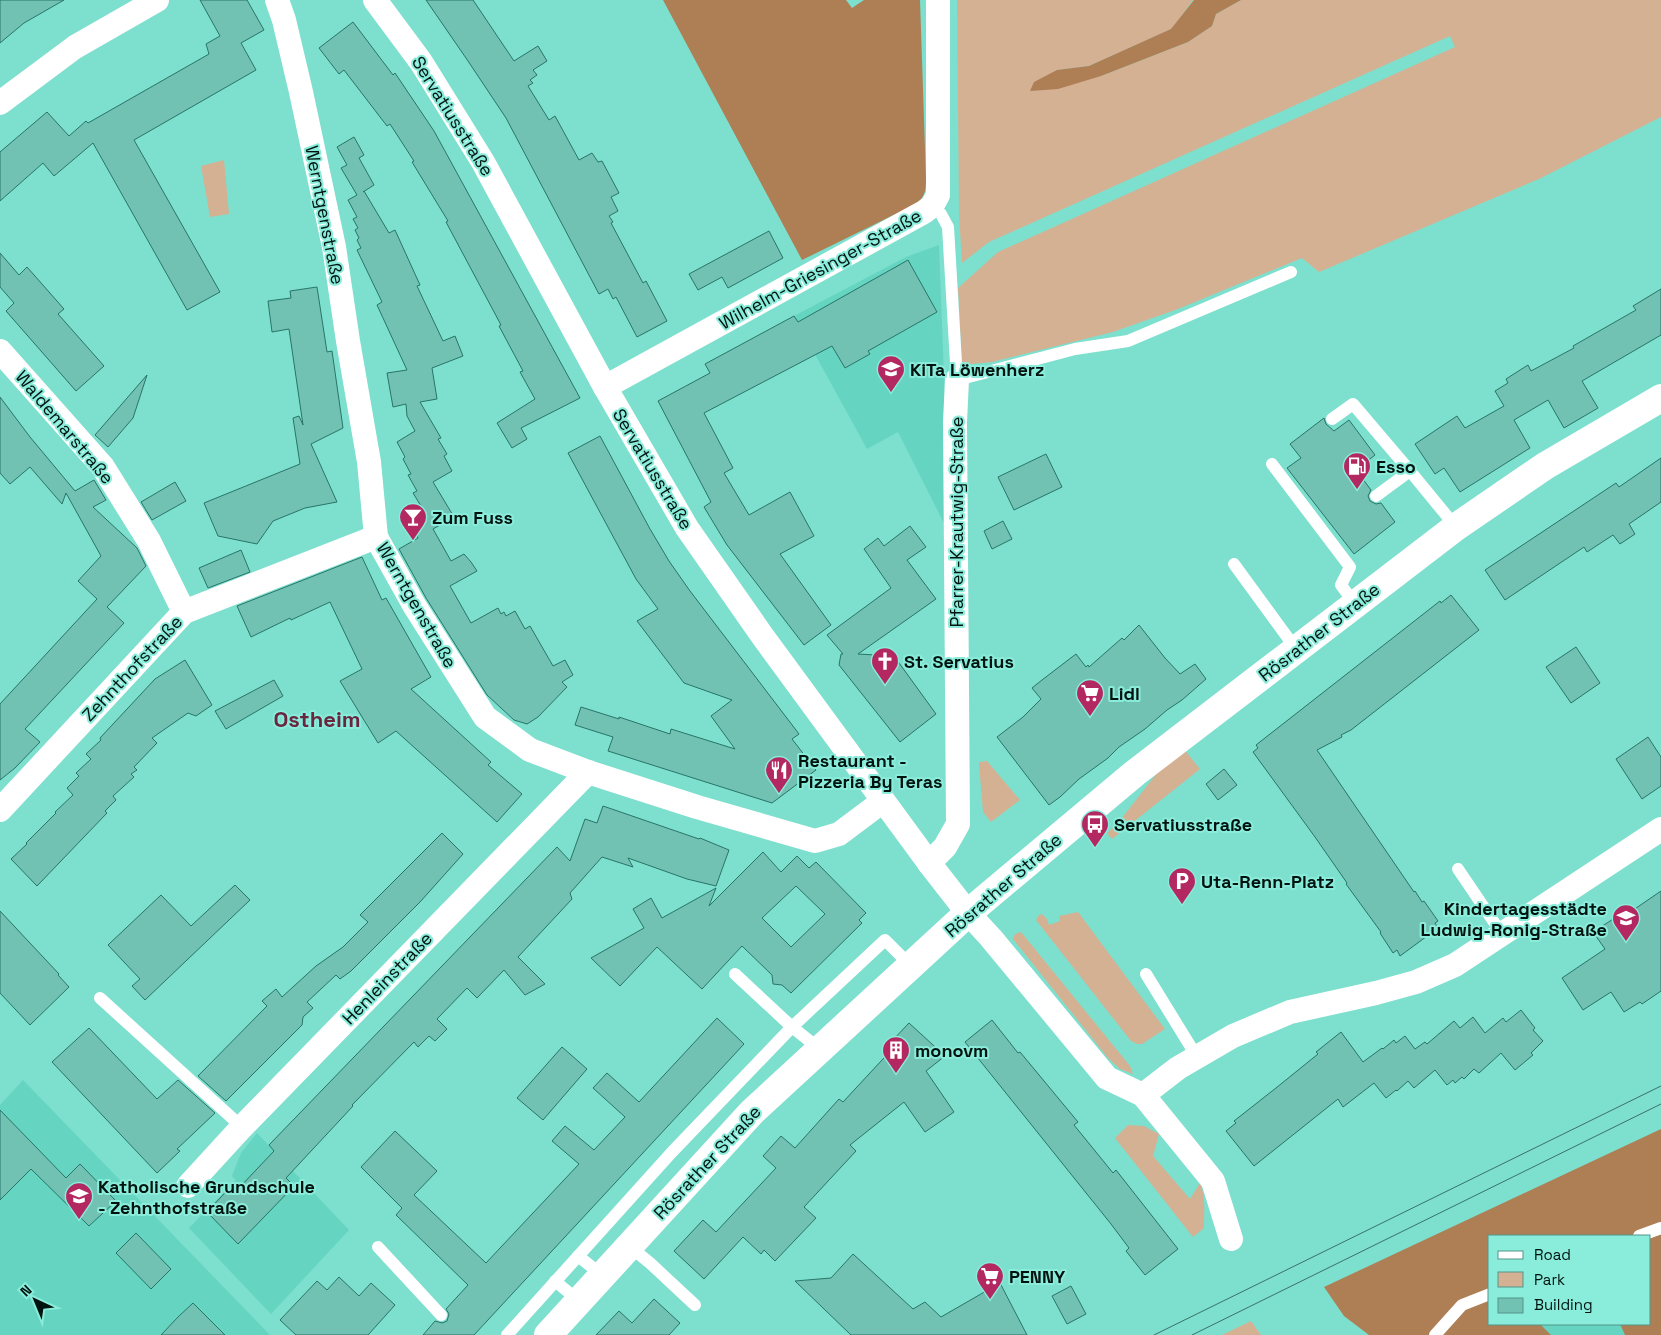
<svg xmlns="http://www.w3.org/2000/svg" width="1661" height="1335" viewBox="0 0 1661 1335" font-family="'Space Grotesk',sans-serif">
<rect width="100%" height="100%" fill="#7ddfcd"/>
<g fill="#65d5c2">
<polygon points="939,245 950,535 898,432 867,449 794,316 906,257"/>
<polygon points="23,1080 270,1335 0,1335 0,1105"/>
<polygon points="257,1133 349,1230 271,1314 189,1228 236,1180 232,1176 241,1153"/>
<polygon points="1490,1324 1650,1324 1661,1335 1451,1335"/>
</g>
<g fill="#d5b193">
<polygon points="957,0 1193,0 1172,29 1089,66 1057,70 1101,76 1188,42 1212,26 1216,14 1241,0 1661,0 1661,117 1539,179 1319,272 1302,258 1178,309 1113,332 992,362 962,365 958,288 998,252 1455,47 1450,36 989,242 962,263 959,214"/>
<polygon points="224,160 229,214 210,217 201,166"/>
<polygon points="1183,748 1200,769 1112,839 1107,833 1118,823 1161,768"/>
<polygon points="987,761 1020,800 991,822 983,812 979,764 979,762"/>
<polygon points="1078,912 1165,1029 1142,1044 1137,1044 1131,1041 1036,920 1039,915 1042,914 1047,919 1049,925 1060,921 1059,916"/>
<polygon points="1021,932 1130,1066 1133,1074 1120,1069 1108,1058 1013,939 1015,934"/>
<path d="M 1128,1125 L 1144,1126 L 1159,1134 L 1153,1156 L 1190,1199 L 1200,1183 C 1206,1197 1204,1212 1204,1228 L 1193,1237 L 1115,1138 Z"/>
<polygon points="1251,1321 1261,1335 1222,1335"/>
</g>
<g fill="#ae7e55">
<path d="M 663,0 L 846,0 L 852,8 L 864,0 L 920,0 L 926,179 C 926,190 925,197 916,204 L 802,260 Z"/>
<polygon points="1194,0 1241,0 1216,14 1212,26 1188,42 1101,76 1058,89 1030,91 1034,82 1057,70 1089,66 1171,29"/>
<polygon points="1661,1129 1661,1335 1625,1335 1620,1324 1650,1324 1650,1236 1490,1236 1490,1324 1542,1324 1541,1325 1551,1335 1369,1335 1344,1316 1324,1287"/>
</g>
<g fill="#72c2b4" stroke="#277569" fill-rule="evenodd">
<polygon points="0,0 64,0 24,23 0,43"/>
<polygon points="200,0 247,0 264,30 241,43 256,70 134,140 220,292 187,310 93,143 54,176 43,163 0,201 0,152 47,112 69,136 86,121 88,123 209,54 206,44 220,36"/>
<polygon points="426,0 473,0 514,61 538,46 547,61 533,70 537,75 530,80 533,83 528,86 549,120 555,116 579,160 592,153 598,162 602,161 619,193 611,197 618,211 609,216 613,222 611,223 643,283 646,281 667,321 637,337 616,297 613,299 608,289 599,294 506,118 468,61"/>
<polygon points="353,22 393,75 395,73 434,131 580,398 521,428 527,439 512,448 497,423 535,399 520,372 523,371 499,326 501,325 446,222 448,221 412,162 414,161 390,124 387,126 344,70 339,74 319,48"/>
<polygon points="354,137 364,155 359,158 374,185 363,192 364,191 389,233 395,230 420,285 417,286 443,341 455,336 463,356 432,368 437,399 420,402 441,438 438,439 447,454 444,456 452,471 433,482 454,517 433,529 451,561 464,554 471,562 477,571 450,586 471,623 498,608 501,614 504,612 506,616 515,611 525,629 530,626 553,666 565,660 573,675 562,682 567,687 538,717 527,724 514,720 487,695 426,598 399,549 418,538 408,520 424,511 413,493 417,491 408,475 411,474 403,459 405,457 397,442 415,431 407,416 406,404 393,407 387,373 407,370 377,305 382,302 357,250 361,248 357,240 359,238 355,230 358,228 353,219 357,217 348,200 357,195 341,168 347,165 337,147"/>
<polygon points="769,231 783,258 728,288 722,277 698,290 689,274"/>
<polygon points="0,253 19,275 27,267 64,309 58,314 104,366 76,391 6,311 14,303 0,287"/>
<polygon points="908,260 937,312 868,351 870,354 845,368 832,346 704,413 733,468 724,473 749,515 790,492 814,536 780,554 831,625 804,645 727,545 704,507 711,502 658,401 710,373 705,364 794,316 798,322"/>
<polygon points="317,287 327,352 332,351 343,428 311,444 337,502 305,508 273,521 257,544 218,536 204,503 300,464 293,418 299,416 303,425 289,329 272,332 268,301 291,298 290,291"/>
<polygon points="1661,289 1661,335 1582,381 1598,408 1564,428 1548,400 1514,420 1530,448 1460,492 1444,468 1435,474 1415,444 1457,416 1465,428 1504,406 1495,391 1508,383 1506,379 1528,365 1531,371 1574,348 1573,346 1636,310 1633,306"/>
<polygon points="147,375 133,418 108,447 95,435"/>
<polygon points="0,397 30,437 75,491 94,480 106,500 93,507 137,548 146,566 107,607 124,623 25,729 40,742 15,768 0,780 0,704 97,599 78,581 101,556 66,493 62,504 30,467 10,484 0,473"/>
<polygon points="1324,418 1326,424 1334,431 1349,420 1375,455 1356,470 1371,490 1368,496 1370,501 1376,504 1381,503 1395,522 1354,554 1287,468 1301,458 1290,444"/>
<polygon points="600,436 650,529 669,561 690,591 799,734 792,739 816,770 772,803 608,751 613,737 575,725 581,707 619,719 619,717 670,734 671,729 735,749 711,716 732,700 684,683 637,621 658,609 636,579 568,453"/>
<polygon points="1046,454 1062,487 1014,510 998,477"/>
<polygon points="1661,458 1661,502 1629,524 1635,534 1620,544 1613,535 1587,552 1584,547 1505,600 1485,570 1616,483 1619,487"/>
<polygon points="175,482 186,501 152,520 141,502"/>
<polygon points="1003,521 1012,539 992,549 984,531"/>
<polygon points="910,526 926,547 907,560 936,599 858,654 894,656 936,714 900,742 839,665 841,654 843,654 827,635 891,588 864,549 878,538 884,546"/>
<polygon points="241,550 250,572 208,588 199,568"/>
<polygon points="362,557 382,600 386,598 431,677 411,689 491,762 488,765 522,794 497,822 396,731 378,743 340,681 362,669 330,602 291,620 290,618 251,637 237,606"/>
<polygon points="1451,595 1479,630 1351,730 1341,735 1342,737 1317,750 1414,892 1415,891 1422,902 1424,901 1438,921 1435,923 1438,928 1400,956 1397,950 1393,953 1380,933 1381,932 1346,884 1347,883 1315,837 1253,752 1258,748 1256,745 1440,601 1441,603"/>
<polygon points="1139,625 1165,658 1180,674 1195,664 1206,679 1182,700 1167,710 1145,729 1119,747 1108,758 1079,779 1060,797 1049,805 997,737 1023,717 1041,699 1032,688 1042,680 1076,654 1086,667 1088,665 1089,667 1122,638 1124,640"/>
<polygon points="1576,647 1600,683 1571,703 1546,667"/>
<polygon points="185,660 212,705 196,716 188,713 152,738 157,743 134,767 137,770 131,774 134,777 113,796 116,800 105,811 107,813 37,886 11,859 27,844 26,843 56,813 55,812 73,795 67,788 79,776 76,773 91,759 86,754 101,740 100,738 155,679"/>
<polygon points="274,680 283,696 226,729 215,711"/>
<polygon points="1648,737 1661,757 1661,786 1642,799 1616,759"/>
<polygon points="1224,769 1237,785 1218,800 1206,784"/>
<polygon points="603,806 699,839 700,838 729,850 716,886 687,879 628,858 633,867 602,857 570,893 572,899 518,957 545,984 525,995 504,970 477,998 467,988 437,1019 447,1029 435,1041 429,1036 418,1047 414,1042 352,1105 353,1106 286,1178 294,1186 238,1244 207,1212 234,1183 239,1188 274,1151 269,1145 557,847 570,861 585,819 597,823"/>
<polygon points="442,833 463,854 420,902 351,971 340,979 336,975 307,1002 313,1008 303,1017 302,1025 226,1101 198,1076 267,1006 262,1001 276,989 282,997 316,966 343,947 368,922 360,915"/>
<path d="M 763,852 L 781,872 L 797,856 L 809,868 L 816,862 L 866,913 L 859,920 L 862,923 L 791,993 L 782,985 L 773,984 L 772,975 L 742,946 L 702,989 L 657,947 L 620,986 L 591,958 L 644,928 L 633,909 L 651,898 L 662,918 L 716,888 L 709,906 ZM 796,886 L 825,914 L 791,947 L 762,918 Z"/>
<polygon points="235,885 250,900 145,1000 132,986 140,979 108,945 161,895 191,926"/>
<polygon points="1661,891 1661,991 1642,1004 1640,1002 1624,1012 1611,992 1583,1010 1562,978 1605,949 1593,932 1621,914 1623,917"/>
<polygon points="0,911 59,974 58,975 69,987 30,1025 0,993"/>
<polygon points="1521,1010 1535,1028 1533,1030 1543,1041 1531,1053 1533,1055 1515,1070 1501,1053 1479,1073 1474,1069 1464,1079 1462,1077 1455,1083 1453,1080 1447,1085 1435,1070 1414,1088 1408,1081 1397,1091 1396,1090 1386,1098 1374,1083 1343,1107 1338,1099 1254,1166 1226,1131 1236,1123 1234,1121 1276,1088 1318,1054 1316,1052 1341,1032 1363,1062 1382,1048 1383,1049 1394,1040 1396,1043 1405,1036 1415,1049 1425,1042 1427,1044 1454,1021 1460,1028 1473,1017 1485,1033 1503,1018 1506,1022"/>
<polygon points="717,1018 744,1044 474,1335 423,1335 435,1321 442,1323 447,1321 449,1314 446,1309 468,1285 396,1215 402,1208 361,1167 395,1131 437,1171 414,1195 486,1263 579,1164 552,1141 565,1126 594,1150 625,1117 593,1088 607,1073 639,1102"/>
<polygon points="992,1020 1018,1053 1020,1052 1078,1122 1074,1125 1113,1173 1116,1170 1178,1249 1145,1275 1126,1251 1129,1248 1111,1224 965,1042"/>
<polygon points="909,1023 945,1056 926,1071 954,1112 925,1132 904,1102 850,1145 856,1151 804,1207 816,1218 775,1261 764,1250 761,1254 743,1237 704,1279 674,1251 703,1220 716,1232 776,1168 763,1156 781,1136 795,1148 839,1099 843,1102 895,1046 891,1042"/>
<polygon points="89,1028 157,1099 178,1080 215,1113 177,1149 180,1151 157,1173 52,1062"/>
<polygon points="562,1047 587,1069 543,1120 517,1098"/>
<polygon points="0,1110 66,1178 80,1164 116,1201 89,1226 31,1169 0,1200"/>
<polygon points="136,1233 171,1269 151,1289 116,1253"/>
<polygon points="853,1254 913,1309 925,1302 941,1317 1000,1283 1027,1335 851,1335 795,1281 831,1278"/>
<polygon points="339,1277 359,1296 371,1283 395,1305 368,1335 296,1335 280,1320 317,1281 327,1290"/>
<polygon points="1071,1286 1086,1314 1067,1324 1052,1296"/>
<polygon points="654,1299 680,1323 669,1335 596,1335 619,1311 632,1323"/>
<polygon points="193,1303 225,1335 161,1335 178,1317"/>
</g>
<g fill="none" stroke-linecap="round" stroke-linejoin="round">
<g stroke="#fff" stroke-width="12">
<polyline points="932,206 941,214 948,227 957,380 1075,349 1128,341 1291,272"/>
<polyline points="1332,419 1353,404 1410,471"/>
<polyline points="1272,464 1350,567 1341,585 1355,604"/>
<polyline points="1376,496 1410,471 1456,527"/>
<polyline points="1234,564 1296,649"/>
<polyline points="1458,869 1502,934"/>
<polyline points="735,974 792,1027 821,1050"/>
<polyline points="1146,974 1197,1057"/>
<polyline points="100,998 242,1127"/>
<polyline points="1639,1236 1661,1228"/>
<polyline points="629,1246 650,1263 695,1305"/>
<polyline points="378,1247 441,1315"/>
<polyline points="578,1256 602,1275"/>
<polyline points="555,1281 579,1301"/>
<polyline points="507,1335 672,1152 792,1027 885,940 911,966"/>
<polyline points="1435,1335 1462,1305 1490,1294"/>
</g>
<g stroke="#fff" stroke-width="24">
<polyline points="277,0 284,20 301,92 334,247 348,341 369,462 376,537 414,605 485,717 530,750 588,772 697,807 815,841 839,834 883,801"/>
<polyline points="375,0 421,62 483,162 605,387 687,528 761,634 929,863 968,913 991,938 1107,1078 1143,1095 1213,1181 1231,1239"/>
<polyline points="0,103 75,47 157,0"/>
<polyline points="0,351 103,467 149,541 184,612"/>
<polyline points="605,387 924,212 932,206 938,195 938,0"/>
<polyline points="0,810 184,612 376,537"/>
<polyline points="929,863 945,847 958,824 955,422 957,380"/>
<polyline points="1143,1095 1178,1068 1233,1036 1290,1012 1376,993 1416,982 1455,965 1661,829"/>
<polyline points="188,1186 242,1127 588,772"/>
</g>
<polyline stroke="#fff" stroke-width="28" points="548,1335 752,1112 968,913 1135,773 1456,527 1545,466 1661,398"/>
<g stroke="#3a7268" stroke-width="1">
<polyline points="1154,1335 1661,1086"/>
<polyline points="1192,1335 1661,1104"/>
</g>
</g>
<defs>
<g id="school-pin" transform="scale(1.4375)"><path d="M0 17L-7.5 6A9.5 9.5 0 1 1 7.5 6Z" fill="#b42862" stroke="#8aecda"/><path d="M0-5L7-2L0 1L-7-2ZM-4 1L0 2.5L4 1V4Q0 6-4 4Z" fill="#fff"/></g>
<g id="fuel-pin" transform="scale(1.4375)"><path d="M0 17L-7.5 6A9.5 9.5 0 1 1 7.5 6Z" fill="#b42862" stroke="#8aecda"/><path d="M-5.5-6h7V0h2V4h1.3V-2.5L3-4.5l.8-.8L6-3V5H2.5V1h-1V6h-7ZM-4.2-4.7v3.2H.2V-4.7Z" fill="#fff"/></g>
<g id="bar-pin" transform="scale(1.4375)"><path d="M0 17L-7.5 6A9.5 9.5 0 1 1 7.5 6Z" fill="#b42862" stroke="#8aecda"/><path d="M-6-5H6L.8 .8V4.5H3.5V6h-7V4.5H-.8V.8Z" fill="#fff"/></g>
<g id="church-pin" transform="scale(1.4375)"><path d="M0 17L-7.5 6A9.5 9.5 0 1 1 7.5 6Z" fill="#b42862" stroke="#8aecda"/><path d="M-1.2-6h2.4v3.5h3.3v2.4h-3.3V6h-2.4V-.1h-3.3v-2.4h3.3Z" fill="#fff"/></g>
<g id="supermarket-pin" transform="scale(1.4375)"><path d="M0 17L-7.5 6A9.5 9.5 0 1 1 7.5 6Z" fill="#b42862" stroke="#8aecda"/><path d="M-6-5.5h2.5l.6 2H6L4.5 2H-2.5L-4.4-4H-6ZM-1.5 3.2a1.3 1.3 0 1 0 .1 0ZM3 3.2a1.3 1.3 0 1 0 .1 0Z" fill="#fff"/></g>
<g id="restaurant-pin" transform="scale(1.4375)"><path d="M0 17L-7.5 6A9.5 9.5 0 1 1 7.5 6Z" fill="#b42862" stroke="#8aecda"/><path d="M-5-6h1v4h1v-4h1v4h1v-4h1v5L-1.5 .5V6h-2V.5L-5-1ZM5-6V6H3V1.5H1.5Q1.5-4 5-6Z" fill="#fff"/></g>
<g id="bus-pin" transform="scale(1.4375)"><path d="M0 17L-7.5 6A9.5 9.5 0 1 1 7.5 6Z" fill="#b42862" stroke="#8aecda"/><path d="M-5-6H5V4H4V6H2V4H-2V6H-4V4H-5ZM-3.5-4V0h7V-4ZM-3.5 1.2v1.5H-2V1.2ZM2 1.2v1.5H3.5V1.2Z" fill="#fff"/></g>
<g id="parking-pin" transform="scale(1.4375)"><path d="M0 17L-7.5 6A9.5 9.5 0 1 1 7.5 6Z" fill="#b42862" stroke="#8aecda"/><path d="M-3.5-5.5H1a3.5 3.5 0 0 1 0 7H-1V5.5H-3.5ZM-1-3.4V-.6H.8a1.4 1.4 0 0 0 0-2.8Z" fill="#fff"/></g>
<g id="building-pin" transform="scale(1.4375)"><path d="M0 17L-7.5 6A9.5 9.5 0 1 1 7.5 6Z" fill="#b42862" stroke="#8aecda"/><path d="M-4-6H4V6H1V3H-1V6H-4ZM-2.5-4.3h1.7v1.8h-1.7ZM.8-4.3h1.7v1.8H.8ZM-2.5-1h1.7V.8h-1.7ZM.8-1h1.7V.8H.8Z" fill="#fff"/></g>
</defs>
<g fill-rule="evenodd">
<use href="#school-pin" x="891" y="369"/>
<use href="#fuel-pin" x="1357" y="466"/>
<use href="#bar-pin" x="413" y="517"/>
<use href="#church-pin" x="885" y="661"/>
<use href="#supermarket-pin" x="1090" y="693"/>
<use href="#restaurant-pin" x="779" y="770"/>
<use href="#bus-pin" x="1095" y="824"/>
<use href="#parking-pin" x="1182" y="881"/>
<use href="#school-pin" x="1626" y="918"/>
<use href="#building-pin" x="896" y="1050"/>
<use href="#school-pin" x="79" y="1196"/>
<use href="#supermarket-pin" x="990" y="1276"/>
</g>
<g text-anchor="middle" dominant-baseline="central" stroke-width="4" stroke-linejoin="round" paint-order="stroke">
<g font-size="18" fill="#00130f" stroke="#8aecda">
<text transform="translate(453 116) rotate(58)">Servatiusstraße</text>
<text transform="translate(325 215) rotate(79)">Werntgenstraße</text>
<text transform="translate(820 269) rotate(-29)">Wilhelm-Griesinger-Straße</text>
<text transform="translate(65 427) rotate(50)">Waldemarstraße</text>
<text transform="translate(653 469) rotate(59)">Servatiusstraße</text>
<text transform="translate(956 522) rotate(-90)">Pfarrer-Krautwig-Straße</text>
<text transform="translate(417 605) rotate(60)">Werntgenstraße</text>
<text transform="translate(1319 632) rotate(-38)">Rösrather Straße</text>
<text transform="translate(132 668) rotate(-47)">Zehnthofstraße</text>
<text transform="translate(1003 885) rotate(-41)">Rösrather Straße</text>
<text transform="translate(387 978) rotate(-46)">Henleinstraße</text>
<text transform="translate(707 1162) rotate(-47)">Rösrather Straße</text>
</g>
<g font-size="18" font-weight="bold" fill="#00130f" stroke="#8aecda" text-anchor="start">
<text x="910" y="369">KiTa Löwenherz</text>
<text x="1376" y="466">Esso</text>
<text x="432" y="517">Zum Fuss</text>
<text x="904" y="661">St. Servatius</text>
<text x="1109" y="693">Lidl</text>
<text x="798" y="760">Restaurant -<tspan x="798" dy="21">Pizzeria By Teras</tspan></text>
<text x="1114" y="824">Servatiusstraße</text>
<text x="1201" y="881">Uta-Renn-Platz</text>
<text x="1607" y="908" text-anchor="end">Kindertagesstädte<tspan x="1607" dy="21">Ludwig-Ronig-Straße</tspan></text>
<text x="915" y="1050">monovm</text>
<text x="98" y="1186">Katholische Grundschule<tspan x="98" dy="21">- Zehnthofstraße</tspan></text>
<text x="1009" y="1276">PENNY</text>
</g>
<g font-size="22" font-weight="bold" fill="#6a263e" stroke="#8aecda">
<text x="317" y="719">Ostheim</text>
</g>
</g>
<rect x="1488" y="1235" width="162" height="90" fill="#8aecda" stroke="#539589"/>
<rect x="1498" y="1251" width="25" height="8" fill="#ffffff" stroke="#539589"/>
<text x="1534" y="1260" font-size="15" fill="#00130f">Road</text>
<rect x="1498" y="1272" width="25" height="15" fill="#d5b193" stroke="#539589"/>
<text x="1534" y="1285" font-size="15" fill="#00130f">Park</text>
<rect x="1498" y="1298" width="25" height="15" fill="#72c2b4" stroke="#539589"/>
<text x="1534" y="1310" font-size="15" fill="#00130f">Building</text>
<g transform="translate(35 1300) rotate(316)" stroke="#8aecda" stroke-width="4" paint-order="stroke">
<path d="M0-4L9 19L0 12L-9 19Z" fill="#00130f"/>
<text y="-8" font-size="14" font-weight="bold" text-anchor="middle" fill="#00130f">N</text>
</g>
</svg>
